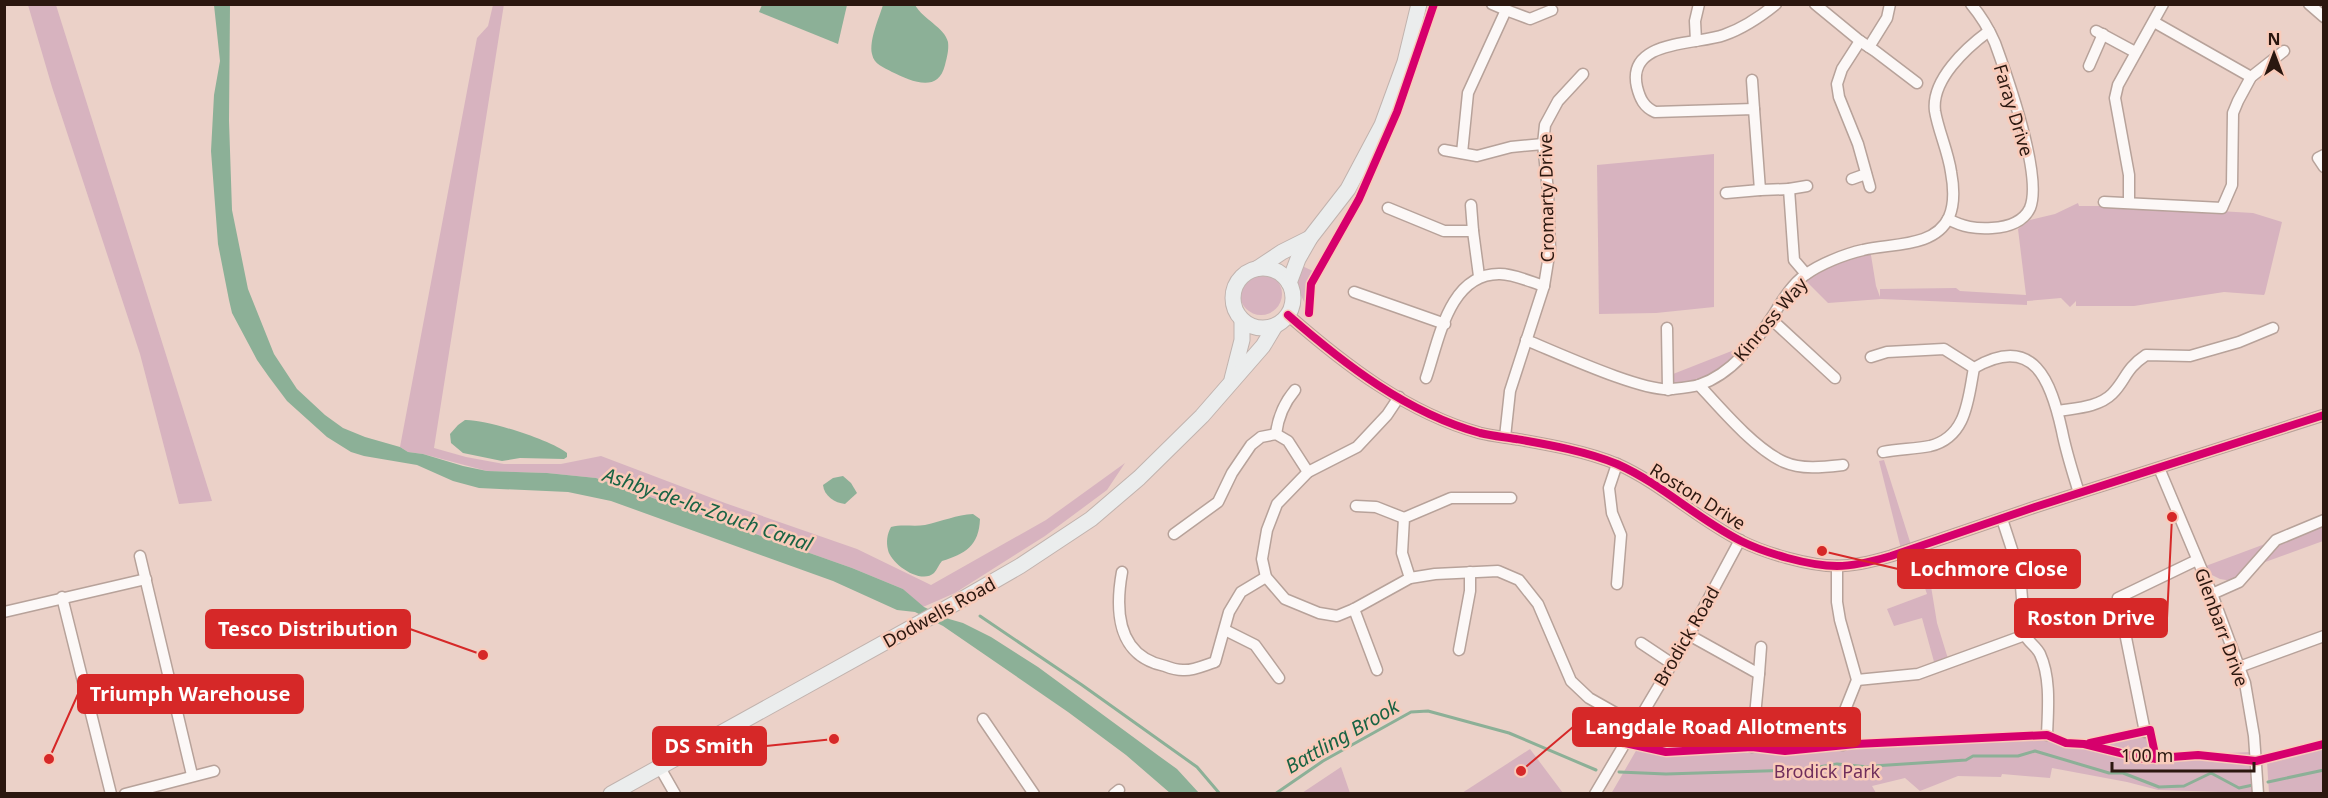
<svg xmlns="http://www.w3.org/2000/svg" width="2328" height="798" viewBox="0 0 2328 798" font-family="'Noto Sans',sans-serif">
<rect width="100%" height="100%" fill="#ebd1c8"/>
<g fill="#d7b3bf">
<polygon points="504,4 434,448 466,457 504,464 561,464 601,456 725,503 857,549 931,585 1046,520 1125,463 1107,490 1045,536 955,593 923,607 903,589 852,568 596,478 547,473 487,471 423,454 408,452 400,447 477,38 488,26 493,5"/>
<polygon points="28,5 56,5 212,501 179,504 140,354 52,87"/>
<polygon points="1714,154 1714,307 1656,313 1599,314 1597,165"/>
<polygon points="2078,203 2079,206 2133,206 2253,213 2282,222 2265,293 2264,295 2224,292 2134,306 2076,306 2076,301 2070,307 2061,298 2027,301 2027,305 1881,299 1828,303 1802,277 1870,249 1876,286 1880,297 1880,289 1956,288 1960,291 2026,295 2018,229 2030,220 2055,214"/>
<polygon points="1300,265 1315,272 1309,283 1308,310 1296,285"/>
<circle cx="1261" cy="294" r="21"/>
<polygon points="1752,343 1739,359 1698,383 1668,387 1668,376"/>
<polygon points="1884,460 1912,548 1920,546 1929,574 1937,623 1949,662 1936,669 1922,618 1894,626 1887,609 1927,594 1918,568 1915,568 1912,549 1902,553 1879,461"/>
<polygon points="2323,520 2323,541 2257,565 2292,533"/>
<polygon points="2265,544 2265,549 2239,582 2220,579 2202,570 2203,567"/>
<polygon points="2154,732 2159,756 2251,752 2254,793 2158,790 2127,782 2052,768 2050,778 2002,774 2001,777 1958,776 1920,791 1905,778 1872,786 1876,793 1611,794 1637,749 1664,754 1797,752 1947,739 2047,735 2066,743 2084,744"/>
<polygon points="2323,745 2323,793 2269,793 2267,761"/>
<polygon points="1530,749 1563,793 1462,793"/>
<polygon points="1341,767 1350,793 1302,793"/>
</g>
<g fill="#8cb097">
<polygon points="214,5 230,5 229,121 232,210 248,289 274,354 297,389 325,415 343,428 365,437 400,447 408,452 423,454 463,466 487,471 547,473 596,478 852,568 903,589 924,607 949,619 963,623 991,637 1038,667 1159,756 1177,769 1199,793 1170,793 1126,755 1068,712 943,626 915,612 897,610 833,581 611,501 568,492 479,488 453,481 417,465 364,456 351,452 327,437 287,401 269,377 257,360 232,313 229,300 218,244 211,151 214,95 220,61"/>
<polygon points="762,5 847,5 838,44 759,12"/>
<path d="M 883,5 L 915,5 C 923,19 945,28 948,42 C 949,50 947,57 945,65 C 938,94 911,81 892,72 C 884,67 874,65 872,54 C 869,40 879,18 883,5 Z"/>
<path d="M 465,420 C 485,419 551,440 567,453 L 567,457 L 564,459 L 520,458 L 502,461 L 463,453 L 451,443 L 450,434 L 458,425 Z"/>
<path d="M 843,476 L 851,483 L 857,493 L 845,504 C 835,503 824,496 823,485 L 833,478 Z"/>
<path d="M 973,514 L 980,519 C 979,546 965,554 942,561 C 939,564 937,570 934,573 C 921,585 891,564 888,550 C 886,542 887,534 891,527 C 902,524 914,527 925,525 C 942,521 957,515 973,514 Z"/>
</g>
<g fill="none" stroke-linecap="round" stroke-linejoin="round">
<g stroke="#8cb097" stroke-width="3">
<polyline points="980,616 1082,685 1197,767 1220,794"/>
<polyline points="1873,766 1966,760 1973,756 2018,756 2035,751 2109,773 2123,773 2159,787 2184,786 2211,773 2239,788 2253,785"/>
<polyline points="1619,772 1666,774 1800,770 1837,764 1869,767"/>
<polyline points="2268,782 2324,770"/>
<polyline points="1275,794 1323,761 1411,712 1428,711 1509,733 1596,770"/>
</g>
<g stroke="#b7a29a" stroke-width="13">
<g id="minor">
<polyline points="1492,4 1506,10"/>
<path d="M 1776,4 C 1760,17 1744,28 1724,35 C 1697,45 1626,39 1637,87 C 1640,99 1644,107 1655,112 L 1754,109 L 1760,190 L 1789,189 L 1794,260 L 1806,274"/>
<polyline points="1815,4 1860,41 1875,51 1917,83"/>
<polyline points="2309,4 2324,17"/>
<polyline points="2154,22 2251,77"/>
<polyline points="2096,31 2135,52"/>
<polyline points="1696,41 1695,21 1699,4"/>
<polyline points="1860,41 1842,69 1837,84 1839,97 1858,144 1870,187"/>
<polyline points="1869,47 1887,18 1890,4"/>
<polyline points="2089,66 2103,34"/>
<polyline points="1752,80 1754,109"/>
<polyline points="1444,150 1477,156 1511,147 1543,144"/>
<polyline points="1462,153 1468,93 1506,10 1530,19 1552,10"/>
<polyline points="2324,155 2318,158 2324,167"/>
<polyline points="1852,179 1866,174"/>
<polyline points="1789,189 1807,186"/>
<polyline points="1726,193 1760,190"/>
<polyline points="2104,202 2222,208 2232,185 2233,113 2238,101 2251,77 2284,51"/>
<polyline points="2129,202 2129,175 2115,98 2118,85 2163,4"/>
<polyline points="1471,205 1473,231"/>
<polyline points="1388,208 1444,231 1473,231 1479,276"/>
<path d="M 1948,219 C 1963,227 1975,229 1992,228 C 2007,227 2023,223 2030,208 C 2043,176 2007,76 1995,43 C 1989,29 1981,16 1971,4"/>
<polyline points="1354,292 1445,324"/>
<path d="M 1288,315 C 1344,364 1407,413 1480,433 C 1492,436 1504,437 1516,439 C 1550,445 1585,451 1617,464 C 1662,484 1697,519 1741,541 C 1765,553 1809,566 1837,566 C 1855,566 1874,561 1891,556 L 2035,507 L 2324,415"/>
<polyline points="1771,319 1835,378"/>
<polyline points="1667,328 1668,390"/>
<path d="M 1526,340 C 1556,352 1644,393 1672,389 C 1681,388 1691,387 1699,385 C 1732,374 1756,342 1774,314 C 1782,301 1792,284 1805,275 C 1820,264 1845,254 1863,250 C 1891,243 1935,248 1949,217 C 1955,203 1954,188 1951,172 C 1948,151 1938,130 1935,111 C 1931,80 1966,48 1989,31"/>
<path d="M 1871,357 L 1887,352 L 1944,349 L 1974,368 C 2034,333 2051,381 2062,431 C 2066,452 2073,473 2079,493"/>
<path d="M 1426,378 C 1439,340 1449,273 1500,274 C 1514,274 1531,282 1544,286"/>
<path d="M 1699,385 C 1721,409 1755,449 1784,462 C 1802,470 1825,467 1843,465"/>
<polyline points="1399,397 1387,415 1357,447 1308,472 1277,504 1267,530 1262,559 1266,577 1285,599 1319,613 1337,616 1354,609 1410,578 1435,574 1498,571 1519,580 1538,604 1571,681 1589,698 1635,724"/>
<path d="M 2059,411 C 2076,408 2099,407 2112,394 C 2126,380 2125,369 2146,355 L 2190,356 L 2239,342 L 2273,328"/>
<path d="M 1276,434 C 1278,417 1284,403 1295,390"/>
<polyline points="1505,437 1510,391 1544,286 1550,249 1548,191 1543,144 1545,125 1558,101 1583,74"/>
<path d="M 1883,452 C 1898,449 1915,449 1930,446 C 1967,437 1968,399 1974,368"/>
<polyline points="1617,464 1609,488 1612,513 1621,535 1617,584"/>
<polyline points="2159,468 2212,594 2245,683 2254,736 2258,794"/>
<polyline points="1356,506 1376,507 1404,518"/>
<polyline points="1174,534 1218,502 1232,473 1251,445 1261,437 1276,434 1288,441 1308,472"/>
<polyline points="140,556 192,775"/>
<polyline points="1837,566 1837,602 1840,620 1857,680 1841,720 1843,745"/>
<path d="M 1122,572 C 1115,611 1117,656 1165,666 C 1170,668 1177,670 1183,670 C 1193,671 1205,665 1215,662 L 1229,612 L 1241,592 L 1266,577"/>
<polyline points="1410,578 1402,553 1404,518 1451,498 1511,498"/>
<polyline points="2212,594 2239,582 2276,540 2324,520"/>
<polyline points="62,597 111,794"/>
<polyline points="1354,609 1377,670"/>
<polyline points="4,612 146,579"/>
<polyline points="1225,630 1255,645 1279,678"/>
<polyline points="1689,635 1759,674 1752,747"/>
<path d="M 2025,635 C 2029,643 2036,646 2040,654 C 2051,678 2048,709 2047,735"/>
<polyline points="1641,643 1671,663"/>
<polyline points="1459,650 1470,591 1470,572"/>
<polyline points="2239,667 2324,636"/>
<polyline points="1759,674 1761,647"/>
<polyline points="1857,680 1918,674 2025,635 2020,574 2002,519"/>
<polyline points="983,719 1034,794"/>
<polyline points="2145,732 2118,598 2197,560"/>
<polyline points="659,766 675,794"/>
<polyline points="125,794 214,771"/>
<polyline points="1114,794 1119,790"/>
<polyline points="1595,794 1689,635 1740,540"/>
</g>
</g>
<g stroke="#c1b3ae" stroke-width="17">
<g id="primary">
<circle cx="1263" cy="298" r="30"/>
<polyline points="1258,268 1282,252 1310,238"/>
<polyline points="1289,283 1298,259 1310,238 1348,189 1382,125 1405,62 1419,4"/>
<polyline points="1232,379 1242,340 1242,320"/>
<polyline points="611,794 954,604 1020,566 1091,519 1139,478 1202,416 1263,346 1275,326"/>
</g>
</g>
<use href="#minor" stroke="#fcf8f7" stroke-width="10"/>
<use href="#primary" stroke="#ebeded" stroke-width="15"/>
<g stroke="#f9cbba" stroke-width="11">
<g id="cycleway">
<polyline points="1309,313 1311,284 1359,199 1397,112 1434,4"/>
<path d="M 1288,315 C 1344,364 1407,413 1480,433 C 1492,436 1504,437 1516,439 C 1550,445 1585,451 1617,464 C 1662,484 1697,519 1741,541 C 1765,553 1809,566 1837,566 C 1855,566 1874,561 1891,556 L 2035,507 L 2324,415"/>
<polyline points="1625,743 1666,752 1752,747 1785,751 1856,744 2047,735 2066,743 2084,744 2145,759 2198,755 2256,761 2324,744"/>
<polyline points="2090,743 2150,730 2156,759"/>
</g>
</g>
<use href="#cycleway" stroke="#d6006c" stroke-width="8"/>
</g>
<g text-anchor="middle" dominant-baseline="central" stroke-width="5" stroke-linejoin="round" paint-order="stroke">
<g font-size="18" fill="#2b170f" stroke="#f9cbba">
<text transform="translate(2014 110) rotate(73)">Faray Drive</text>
<text transform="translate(1546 198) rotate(-91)">Cromarty Drive</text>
<text transform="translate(1770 319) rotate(-50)">Kinross Way</text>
<text transform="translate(1698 496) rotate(32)">Roston Drive</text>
<text transform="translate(939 612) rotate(-29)">Dodwells Road</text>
<text transform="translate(2222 627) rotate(70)">Glenbarr Drive</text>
<text transform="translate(1686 636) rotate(-60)">Brodick Road</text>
</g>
<g font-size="18" fill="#702e5c" stroke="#f9cbba">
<text x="1827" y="771">Brodick Park</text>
</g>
<g font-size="20" font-style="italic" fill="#196344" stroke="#f9cbba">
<text transform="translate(708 509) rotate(19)">Ashby-de-la-Zouch Canal</text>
<text transform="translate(1342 736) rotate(-30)">Battling Brook</text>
</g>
</g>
<path fill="none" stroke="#d62828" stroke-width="2" d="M1822 551L1898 569M2172 517L2167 618M483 655L410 629M49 759L78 694M1521 771L1573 727M834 739L766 746"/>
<g fill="#d62828" stroke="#f9cbba" stroke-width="2">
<circle cx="1822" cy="551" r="6"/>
<circle cx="2172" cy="517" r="6"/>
<circle cx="483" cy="655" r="6"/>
<circle cx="49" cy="759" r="6"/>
<circle cx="1521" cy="771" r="6"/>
<circle cx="834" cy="739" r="6"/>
</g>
<g fill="#d62828" stroke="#d62828" stroke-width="2">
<rect x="1898" y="550" width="182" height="38" rx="6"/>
<rect x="2015" y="599" width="152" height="38" rx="6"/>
<rect x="206" y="610" width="204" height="38" rx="6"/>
<rect x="78" y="675" width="225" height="38" rx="6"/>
<rect x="1573" y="708" width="287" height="38" rx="6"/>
<rect x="653" y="727" width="113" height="38" rx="6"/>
</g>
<g font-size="20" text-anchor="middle" font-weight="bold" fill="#fff">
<text x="1989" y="576">Lochmore Close</text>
<text x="2091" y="625">Roston Drive</text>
<text x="308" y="636">Tesco Distribution</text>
<text x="190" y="701">Triumph Warehouse</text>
<text x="1716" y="734">Langdale Road Allotments</text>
<text x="709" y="753">DS Smith</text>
</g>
<rect width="2328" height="798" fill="none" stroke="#2b170f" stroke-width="12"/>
<g transform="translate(2274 54)" stroke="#f9cbba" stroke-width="4.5" paint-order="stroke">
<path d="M0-4.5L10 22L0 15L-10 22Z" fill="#2b170f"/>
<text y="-9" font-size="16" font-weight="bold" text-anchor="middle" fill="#2b170f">N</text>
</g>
<path d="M2112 762v9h142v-9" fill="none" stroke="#2b170f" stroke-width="3"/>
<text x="2121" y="762" font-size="18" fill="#2b170f" stroke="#f9cbba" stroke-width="4.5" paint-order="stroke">100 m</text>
</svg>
